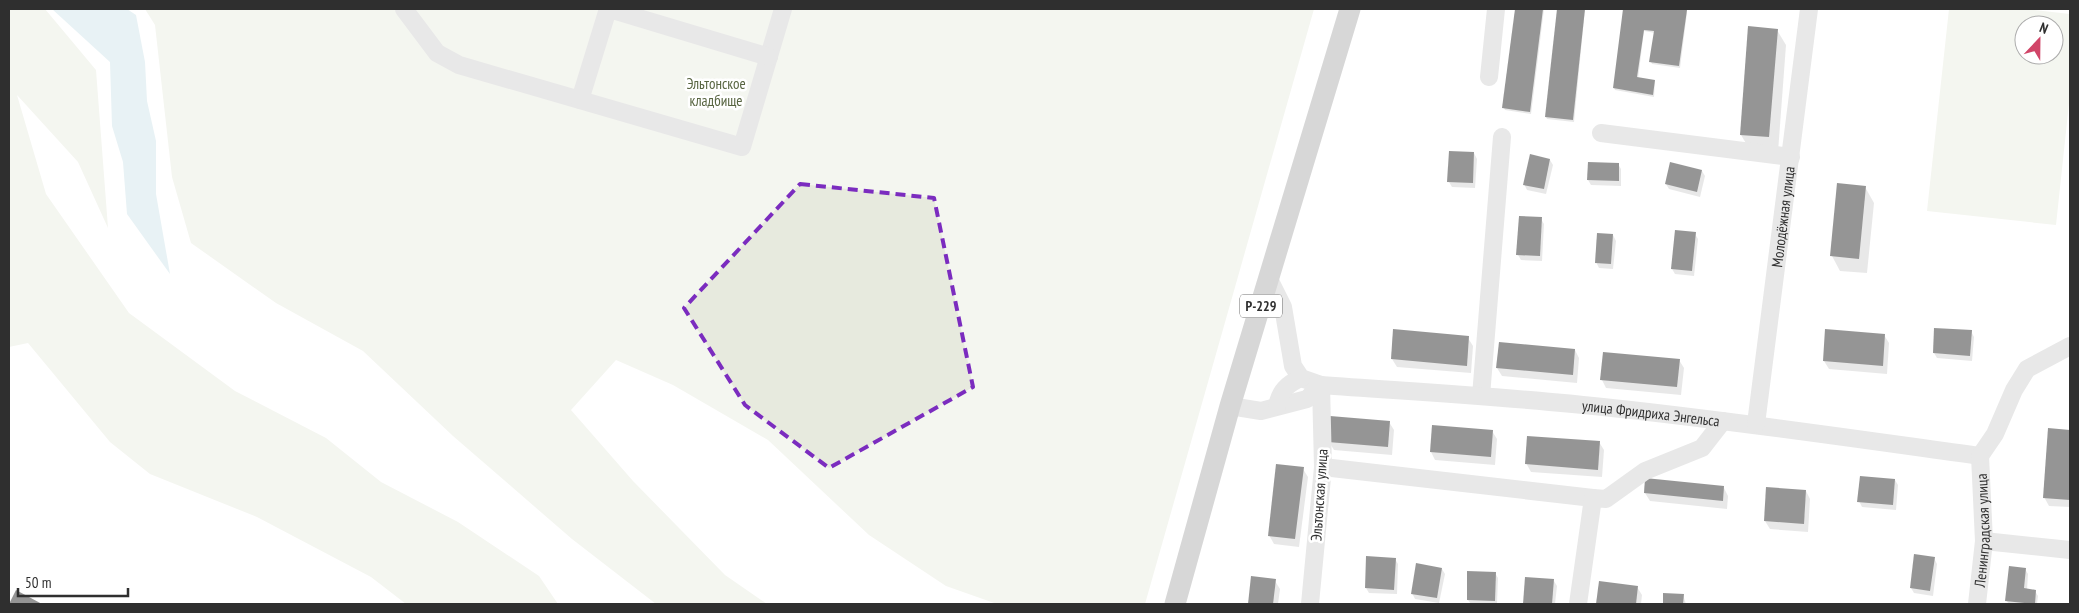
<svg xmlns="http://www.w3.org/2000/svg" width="2079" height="613" viewBox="0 0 2079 613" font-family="'PT Sans Narrow',sans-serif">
<rect width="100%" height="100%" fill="#fff"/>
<g fill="#e7eade" fill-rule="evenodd">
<polygon points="9,9 45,9 96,70 108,228 78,162 17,95 46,194 129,313 235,391 326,438 381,482 458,522 539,576 558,604 406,604 371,577 257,517 150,474 110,442 28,343 9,347"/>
<polygon points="145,9 1314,9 1145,604 997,604 946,586 869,535 768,440 673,385 616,360 571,410 633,481 725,575 767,604 656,604 572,539 453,436 363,351 276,303 191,243 172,177 155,25"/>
<path d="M 1949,9 L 2024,9 L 2070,14 L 2070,94 L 2056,225 L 1927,211 ZM 2024,25 L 2054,25 L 2054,55 L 2024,55 Z"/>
</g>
<polygon fill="#cce2e8" points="52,9 127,9 136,15 145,62 147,101 156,141 156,194 170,274 127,214 123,162 112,126 110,62"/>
<g fill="#0003">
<polygon points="1516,9 1544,9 1531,114 1505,110 1504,108"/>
<polygon points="1558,9 1585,9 1574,122 1547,119 1546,117"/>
<polygon points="1625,9 1671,9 1686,11 1687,13 1680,68 1652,64 1651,62 1655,33 1644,31 1638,79 1655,81 1654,97 1615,90 1614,88"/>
<polygon points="1777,30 1786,45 1778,152 1750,150 1741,135"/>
<polygon points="1474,153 1477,159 1475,188 1452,187 1449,182"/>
<polygon points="1550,160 1553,165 1546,194 1527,190 1524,184"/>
<polygon points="1618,164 1621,169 1621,186 1591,185 1588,180"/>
<polygon points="1702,171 1705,176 1700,197 1669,189 1666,184"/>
<polygon points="1865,187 1874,203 1867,273 1840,271 1832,256"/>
<polygon points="1541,219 1544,224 1542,261 1521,260 1518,255"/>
<polygon points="1695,234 1698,239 1694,276 1675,274 1672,269"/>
<polygon points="1613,235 1616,241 1613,269 1599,268 1596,262"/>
<polygon points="1936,329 1971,331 1974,337 1972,361 1937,358 1934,353"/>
<polygon points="1884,335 1889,343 1887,374 1829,369 1824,361"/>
<polygon points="1468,338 1473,346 1471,373 1397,367 1392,359"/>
<polygon points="1575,350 1579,358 1577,383 1502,376 1497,368"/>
<polygon points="1679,360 1684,368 1681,395 1606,388 1602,380"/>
<polygon points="1389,422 1394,430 1392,455 1334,450 1329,442"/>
<polygon points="2049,430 2070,431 2070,507 2049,506 2044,497"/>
<polygon points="1492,431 1497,439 1495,465 1435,460 1431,452"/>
<polygon points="1599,442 1604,450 1602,477 1531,472 1526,463"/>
<polygon points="1303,469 1308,477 1299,547 1274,544 1269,535"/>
<polygon points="1895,480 1898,485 1896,510 1862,507 1859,501"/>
<polygon points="1724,488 1728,496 1727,509 1650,501 1645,493"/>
<polygon points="1806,491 1810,499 1808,532 1770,529 1765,521"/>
<polygon points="1934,558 1937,564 1933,596 1914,593 1911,588"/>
<polygon points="1395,559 1398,564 1397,594 1369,593 1366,588"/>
<polygon points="1442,569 1445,574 1439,603 1415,599 1412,593"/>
<polygon points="2025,569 2028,574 2027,590 2035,591 2038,596 2037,604 2009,604 2006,600"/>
<polygon points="1495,573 1498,578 1497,604 1471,604 1468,600"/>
<polygon points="1252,578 1275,581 1280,589 1278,604 1249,604"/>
<polygon points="1526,578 1554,581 1557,586 1555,604 1524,604"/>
<polygon points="1600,583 1637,587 1642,595 1641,604 1598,604"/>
<polygon points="1664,594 1683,595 1686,604 1664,604"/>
</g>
<g fill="#161616">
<polygon points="1515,9 1543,9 1530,112 1502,108"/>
<polygon points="1557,9 1585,9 1573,120 1545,117"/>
<polygon points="1623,9 1687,10 1679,66 1649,62 1654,31 1644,30 1637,77 1655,80 1653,95 1613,88"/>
<polygon points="1748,26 1778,29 1769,137 1740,135"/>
<polygon points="1449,151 1474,152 1473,183 1447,182"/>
<polygon points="1530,154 1550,159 1544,189 1523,185"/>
<polygon points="1588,162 1619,163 1619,181 1587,180"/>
<polygon points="1670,162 1702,170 1697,192 1665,184"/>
<polygon points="1837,183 1866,186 1859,259 1830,256"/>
<polygon points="1519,216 1542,217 1540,256 1516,255"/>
<polygon points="1675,230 1696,232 1692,271 1671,269"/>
<polygon points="1597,233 1613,234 1611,264 1595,263"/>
<polygon points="1934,328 1972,330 1970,356 1933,353"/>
<polygon points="1393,329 1469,336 1467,366 1391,359"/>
<polygon points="1825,329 1885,334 1883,366 1823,361"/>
<polygon points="1499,342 1575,349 1573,375 1496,368"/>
<polygon points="1603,352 1680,359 1677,387 1600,380"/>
<polygon points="1330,416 1390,421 1388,447 1328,442"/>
<polygon points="1432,425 1493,430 1491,457 1430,452"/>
<polygon points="2048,428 2070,430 2070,500 2043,498"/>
<polygon points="1527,436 1600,441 1598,470 1525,464"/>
<polygon points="1276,464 1304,467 1295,539 1268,536"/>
<polygon points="1860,476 1895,479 1893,505 1857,502"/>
<polygon points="1645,478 1724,486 1723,501 1644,493"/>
<polygon points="1766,487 1806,490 1804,524 1764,521"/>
<polygon points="1914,554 1935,557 1930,591 1910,588"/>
<polygon points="1366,556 1396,558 1394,590 1365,588"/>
<polygon points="1416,563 1442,568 1437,598 1411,594"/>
<polygon points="2009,566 2026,568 2024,588 2036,590 2035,604 2005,601"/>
<polygon points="1467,571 1496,572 1495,601 1467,600"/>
<polygon points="1251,576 1276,579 1273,604 1248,604"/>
<polygon points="1525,577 1554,579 1552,604 1523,604"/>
<polygon points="1599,581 1638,586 1636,604 1596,604"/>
<polygon points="16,590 42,604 9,604"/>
<polygon points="1663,593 1684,594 1683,604 1663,604"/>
</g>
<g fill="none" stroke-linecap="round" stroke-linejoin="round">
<g stroke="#ccc" stroke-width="18">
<polyline points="404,9 437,53 459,65 742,147 783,9"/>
<polyline points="609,9 769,57"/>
<polyline points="1489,77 1496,9"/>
<polyline points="580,100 608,9"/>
<polyline points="1601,133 1791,157"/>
<polyline points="1269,279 1283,307 1293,366 1301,378 1321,385 1323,467 1310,604"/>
<polyline points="1481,396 1502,137"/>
<path id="s1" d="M 1230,406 L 1261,411 L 1307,399 L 1321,385 C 1418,392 1515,397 1612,408 C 1735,421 1857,439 1980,456"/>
<path d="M 1277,406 C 1280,391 1287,384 1301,378"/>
<path id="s2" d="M 1756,424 L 1809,9"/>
<polyline points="1980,456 1995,434 2014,390 2027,369 2070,346"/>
<polyline points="1323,467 1593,498"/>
<polyline points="1984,541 2070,550"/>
<polyline points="1578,604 1593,498 1606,499 1645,471 1702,448 1723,421"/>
<path id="s3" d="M 1977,604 L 1984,541 L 1980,456"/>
</g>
<polyline stroke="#a7a7a7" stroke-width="21" points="1175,604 1230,406 1350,9"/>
</g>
<path d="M0 0H2079V613H0ZM 800,184 L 934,198 L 973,387 L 829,468 L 745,405 L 684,308 Z" fill="#fff" fill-opacity=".55" fill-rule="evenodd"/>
<path fill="none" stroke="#7b2cbf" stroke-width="4" stroke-dasharray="10 6" stroke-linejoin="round" d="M 800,184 L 934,198 L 973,387 L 829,468 L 745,405 L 684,308 Z"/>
<g text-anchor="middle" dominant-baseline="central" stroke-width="5" stroke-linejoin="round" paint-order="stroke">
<rect fill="#fff" stroke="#6d6d6d" stroke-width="1" x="1240" y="294.5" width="42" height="23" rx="4"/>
<g font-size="14" font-weight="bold" fill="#2f2f2f">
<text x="1261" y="306">Р-229</text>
</g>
<g font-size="15" fill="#586541" stroke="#fff">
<text x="716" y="83">Эльтонское<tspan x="716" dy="17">кладбище</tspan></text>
</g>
<g font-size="15" fill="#2f2f2f" stroke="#fff">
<text stroke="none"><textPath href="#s2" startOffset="209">Молодёжная улица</textPath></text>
<text stroke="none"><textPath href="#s1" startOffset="430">улица Фридриха Энгельса</textPath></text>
<text transform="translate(1319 495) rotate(-86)">Эльтонская улица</text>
<text stroke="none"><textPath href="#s3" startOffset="74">Ленинградская улица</textPath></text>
</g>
</g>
<rect width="2079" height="613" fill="none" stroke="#2f2f2f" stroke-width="20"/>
<g transform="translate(2039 40) rotate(22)"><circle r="24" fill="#ffffff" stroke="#acacac"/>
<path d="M0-4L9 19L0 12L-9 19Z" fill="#d14568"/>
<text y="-8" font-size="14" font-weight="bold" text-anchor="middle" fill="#2f2f2f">N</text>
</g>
<path d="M18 588v8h110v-8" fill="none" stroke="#2f2f2f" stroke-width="2.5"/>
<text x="25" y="588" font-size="15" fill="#2f2f2f" stroke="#ffffff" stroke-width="4" paint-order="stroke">50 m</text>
</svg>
